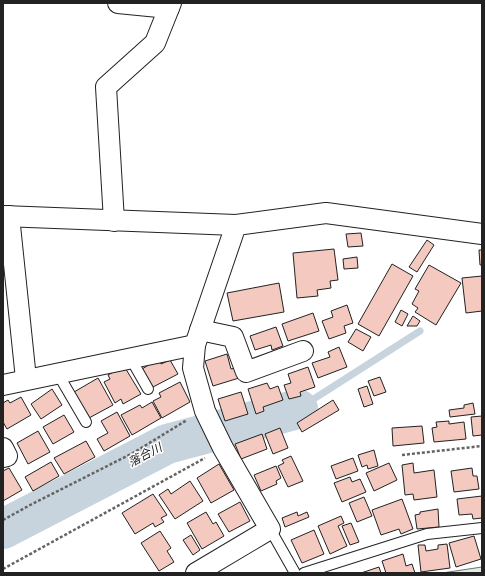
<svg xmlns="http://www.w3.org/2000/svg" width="485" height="576" viewBox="0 0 485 576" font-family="'DejaVu Sans','Noto Sans JP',sans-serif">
<rect width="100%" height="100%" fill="#fff"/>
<polygon fill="#e0efe3" stroke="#6f6f6f" points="482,567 482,573 442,573"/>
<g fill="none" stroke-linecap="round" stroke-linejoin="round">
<polyline stroke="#c7d3dd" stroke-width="7" points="298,409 420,331"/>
<polyline stroke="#c7d3dd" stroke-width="40" points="3,529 167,444 298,409"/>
</g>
<g fill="#f3c9c0" stroke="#222">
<polygon points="361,233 363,246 348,247 346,234"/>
<polygon points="427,240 434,245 417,272 409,267"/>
<polygon points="334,249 338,280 330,281 331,288 317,290 318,296 297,298 293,253"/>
<polygon points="479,250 482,250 482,265 480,265"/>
<polygon points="357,257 358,268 344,269 343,259"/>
<polygon points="392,264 413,276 379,336 358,324"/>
<polygon points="429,265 461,283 436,325 415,312 418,308 412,304 419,291 415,289"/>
<polygon points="482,276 482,311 466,313 462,278"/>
<polygon points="279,283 284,312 233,321 227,293"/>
<polygon points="347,305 353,323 344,326 346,333 329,339 322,321 333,317 331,311"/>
<polygon points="401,310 408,314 402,326 395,322"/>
<polygon points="313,313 319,331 288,341 282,324"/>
<polygon points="413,316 420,321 417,326 407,326"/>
<polygon points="276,327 283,346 272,350 271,345 255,350 250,336"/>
<polygon points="356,329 371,337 363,351 348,342"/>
<polygon points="339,347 347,367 318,378 312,363 330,357 328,352"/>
<polygon points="227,354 231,369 236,368 239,378 213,386 205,361"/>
<polygon points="158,358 161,364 170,360 178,374 153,387 142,369 152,363"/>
<polygon points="124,366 141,394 123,404 121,399 115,403 104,382 110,379 108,375"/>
<polygon points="308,367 315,387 300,392 301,396 289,399 284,385 291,383 288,374"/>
<polygon points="380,377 386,392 374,396 368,381"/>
<polygon points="98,378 113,405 89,418 74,392"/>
<polygon points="180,382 190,402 162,418 153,401 161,397 159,393"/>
<polygon points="267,383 270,389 278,386 283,400 263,407 264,411 256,414 248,389"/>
<polygon points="367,386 373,404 364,407 358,389"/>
<polygon points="52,389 62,405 41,419 31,404"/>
<polygon points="241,392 248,414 225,421 218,399"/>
<polygon points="21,397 31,415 7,429 3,422 3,403 8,400 10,403"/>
<polygon points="333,400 339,410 302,432 297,423"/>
<polygon points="152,402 161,418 132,435 121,415 140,405 142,408"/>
<polygon points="473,403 475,414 450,417 449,410 464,408 464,405"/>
<polygon points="117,412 130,436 104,451 97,439 108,433 101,421"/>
<polygon points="64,415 74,432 53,444 43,427"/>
<polygon points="482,416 482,435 473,436 471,417"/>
<polygon points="449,421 449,424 464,422 466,439 434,442 432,428 437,427 436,422"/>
<polygon points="422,426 424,443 393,446 392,428"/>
<polygon points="280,428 288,448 273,454 265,434"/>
<polygon points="38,431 50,452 28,464 17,443"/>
<polygon points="262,434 267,449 241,459 235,444"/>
<polygon points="86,441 95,457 64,474 54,458"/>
<polygon points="374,450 378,466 368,469 367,465 362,467 358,455"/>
<polygon points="291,456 303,481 288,487 278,466 284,463 282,460"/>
<polygon points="353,458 358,471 336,479 331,466"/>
<polygon points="51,462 59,476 33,491 25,477"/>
<polygon points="389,463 397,480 374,491 366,473"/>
<polygon points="413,463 414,473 434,470 437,497 414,500 413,494 405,495 402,465"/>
<polygon points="219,464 234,490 211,503 197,478"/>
<polygon points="276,466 281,478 276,481 277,484 261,491 254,475"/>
<polygon points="9,468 22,490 3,501 3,471"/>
<polygon points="472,468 473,476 477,476 479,489 454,492 451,471"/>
<polygon points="350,477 352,482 360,479 366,492 342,502 334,483"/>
<polygon points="190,481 203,501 175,519 159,495 168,489 171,494"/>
<polygon points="153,494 167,515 161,518 164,522 155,527 153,523 135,534 122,513"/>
<polygon points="482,496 482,518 473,519 472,514 459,515 457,499"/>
<polygon points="364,497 372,516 357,522 349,503"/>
<polygon points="402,499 413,529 401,534 399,529 381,535 372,510"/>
<polygon points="240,502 250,521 229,532 218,514"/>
<polygon points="438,509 439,527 417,529 415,515 420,514 420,512"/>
<polygon points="206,512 213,524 216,522 224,536 202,549 187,523"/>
<polygon points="297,512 298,516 307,512 309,517 285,527 282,518"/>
<polygon points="341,516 344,523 338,526 347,546 330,554 318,526"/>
<polygon points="351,523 359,542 350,545 342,526"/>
<polygon points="314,530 324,554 302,563 291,540"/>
<polygon points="160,531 171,548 167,551 174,562 159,571 141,543"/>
<polygon points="191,535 200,550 193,555 183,540"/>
<polygon points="474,536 481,559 456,567 449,543"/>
<polygon points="447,544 450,568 421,572 418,545 425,545 426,551 438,549 438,545"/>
<polygon points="403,554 406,566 412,564 415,573 386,573 382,561"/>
<polygon points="379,567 381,573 361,573"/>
</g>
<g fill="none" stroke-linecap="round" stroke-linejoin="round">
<g stroke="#222" stroke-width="12">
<g id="lane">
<polyline points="131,359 148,389"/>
<polyline points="58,374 86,422"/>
<polyline points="270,529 295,573"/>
<polyline points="304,573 427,534 482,528"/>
</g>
</g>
<g stroke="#222" stroke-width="22">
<g id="street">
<polyline points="118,3 169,8"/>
<polyline points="3,216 236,225"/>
<polyline points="9,216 26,379"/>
<polyline points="114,221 106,87 155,43 171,3"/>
<polyline points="200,330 233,337 246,372 303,351"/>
<polyline points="3,385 195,345"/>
<polyline points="3,448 7,456 3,457"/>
<polyline points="196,573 270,529 223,448 205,411 193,368 195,345 236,225 326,213 482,234"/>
</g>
</g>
<g stroke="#646464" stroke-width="2.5" stroke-dasharray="3 2" stroke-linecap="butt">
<polyline points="402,455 482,446"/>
<polyline points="3,520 32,504 133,453 187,420"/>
<polyline points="3,569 205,458"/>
</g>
<use href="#lane" stroke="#fff" stroke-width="10"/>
<use href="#street" stroke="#fff" stroke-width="20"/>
</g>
<g text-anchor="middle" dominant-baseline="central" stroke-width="3" stroke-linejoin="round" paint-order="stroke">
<g font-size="12" font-style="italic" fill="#222" stroke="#fff">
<text transform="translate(145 455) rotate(-28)">落合川</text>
</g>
</g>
<rect width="485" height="576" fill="none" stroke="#222222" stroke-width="8"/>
</svg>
